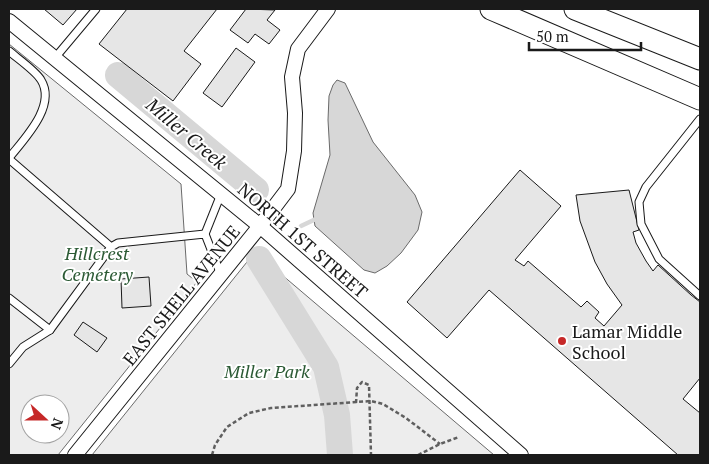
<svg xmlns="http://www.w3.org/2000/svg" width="709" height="464" viewBox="0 0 709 464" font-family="'PT Serif',serif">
<rect width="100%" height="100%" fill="#fff"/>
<g fill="#ededed" stroke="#6a6a6a" fill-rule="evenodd">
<path d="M 9,44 L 181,184 L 187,274 L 197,282 L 58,455 L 9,455 ZM 30,404 L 60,404 L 60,434 L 30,434 Z"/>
<polygon points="255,252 494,455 92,455"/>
</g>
<polygon fill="#d7d7d7" stroke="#6a6a6a" points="337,80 345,83 373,142 415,195 422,212 418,230 401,253 387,266 375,273 364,270 315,226 313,213 330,155 328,120 329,96 333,85"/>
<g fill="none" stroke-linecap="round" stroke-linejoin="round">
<polyline stroke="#d7d7d7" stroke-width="4.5" points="301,226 318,218"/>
<g stroke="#d7d7d7" stroke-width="26">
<polyline points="118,75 256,190"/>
<polyline points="259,259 326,367 337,415 340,455"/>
</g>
</g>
<g fill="#e6e6e6" stroke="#1a1a1a">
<polygon points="44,9 77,9 63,25"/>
<polygon points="127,9 217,9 184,51 201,64 173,101 99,44"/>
<polygon points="246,9 275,10 267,20 280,30 269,44 255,34 248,43 230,30"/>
<polygon points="236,48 255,62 222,107 203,93"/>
<polygon points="520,170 561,206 515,260 524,266 528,261 581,307 587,301 599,312 595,318 604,326 622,305 607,284 595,262 580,221 576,195 629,190 639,230 633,232 636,243 646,261 653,271 658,265 691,295 700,302 700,378 683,399 700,413 700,455 678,455 489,290 447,338 407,302"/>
<polygon points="149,277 151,306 122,308 121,279"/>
<polygon points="83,322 107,338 97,352 74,335"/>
</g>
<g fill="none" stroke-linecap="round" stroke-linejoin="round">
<g stroke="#1a1a1a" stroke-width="9">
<g id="service">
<path d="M 9,51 C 17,58 36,71 41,80 C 57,106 24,139 9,158"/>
<polyline points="54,59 96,9"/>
<polyline points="700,119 646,187 639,202 641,224 659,259 700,296"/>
<polyline points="9,159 111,247"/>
<polyline points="205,234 221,194"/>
<polyline points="9,298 50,330"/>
<polyline points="9,364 23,347 50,330 111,247 118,243 205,234 221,275"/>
</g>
</g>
<g stroke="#1a1a1a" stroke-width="16">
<g id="minor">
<polyline points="9,21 260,226 521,455"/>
<polyline points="75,455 260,226 288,189 294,151 295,113 292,77 298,49 328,9"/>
</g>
</g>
<g stroke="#1a1a1a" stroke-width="23">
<g id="primary">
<polyline points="491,9 700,99"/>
<polyline points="575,9 700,59"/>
</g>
</g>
<g stroke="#5f5f5f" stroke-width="2.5" stroke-dasharray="4 2.5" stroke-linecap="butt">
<polyline points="356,403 357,388 362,382 369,385 371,455"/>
<polyline points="212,455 215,445 227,427 249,413 271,408 371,401 383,404 406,418 440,444"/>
<polyline points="418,455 440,444 459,437"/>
</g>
<use href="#service" stroke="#fff" stroke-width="7"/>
<use href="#minor" stroke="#fff" stroke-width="14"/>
<use href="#primary" stroke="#fff" stroke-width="21"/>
</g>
<circle fill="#c62828" stroke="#fff" stroke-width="2" cx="562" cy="341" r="5"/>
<g text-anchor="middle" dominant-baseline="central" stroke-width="4" stroke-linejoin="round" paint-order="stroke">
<g font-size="18" fill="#1a1a1a" stroke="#fff">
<text transform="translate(303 240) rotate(41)">NORTH 1ST STREET</text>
<text transform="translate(181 295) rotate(-51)">EAST SHELL AVENUE</text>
</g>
<g font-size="18" font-style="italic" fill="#2b5a34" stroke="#fff">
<text x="97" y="253">Hillcrest<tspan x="97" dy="21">Cemetery</tspan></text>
<text x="267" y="371">Miller Park</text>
</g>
<g font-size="18" fill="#1a1a1a" stroke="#fff" text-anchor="start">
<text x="572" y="331">Lamar Middle<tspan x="572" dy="21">School</tspan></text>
</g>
<g font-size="19" font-style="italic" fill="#1a1a1a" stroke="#fff">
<text transform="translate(187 133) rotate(40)">Miller Creek</text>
</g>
</g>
<rect width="709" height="464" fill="none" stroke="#1a1a1a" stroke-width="20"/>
<g transform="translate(45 419) rotate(111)"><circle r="24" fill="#ffffff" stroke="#a3a3a3"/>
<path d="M0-4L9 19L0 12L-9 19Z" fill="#c62828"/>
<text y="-8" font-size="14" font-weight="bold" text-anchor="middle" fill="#1a1a1a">N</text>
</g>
<path d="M529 42v8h112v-8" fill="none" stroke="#1a1a1a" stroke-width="2.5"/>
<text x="536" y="42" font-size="15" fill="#1a1a1a" stroke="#ffffff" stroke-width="4" paint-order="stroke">50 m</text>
</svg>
